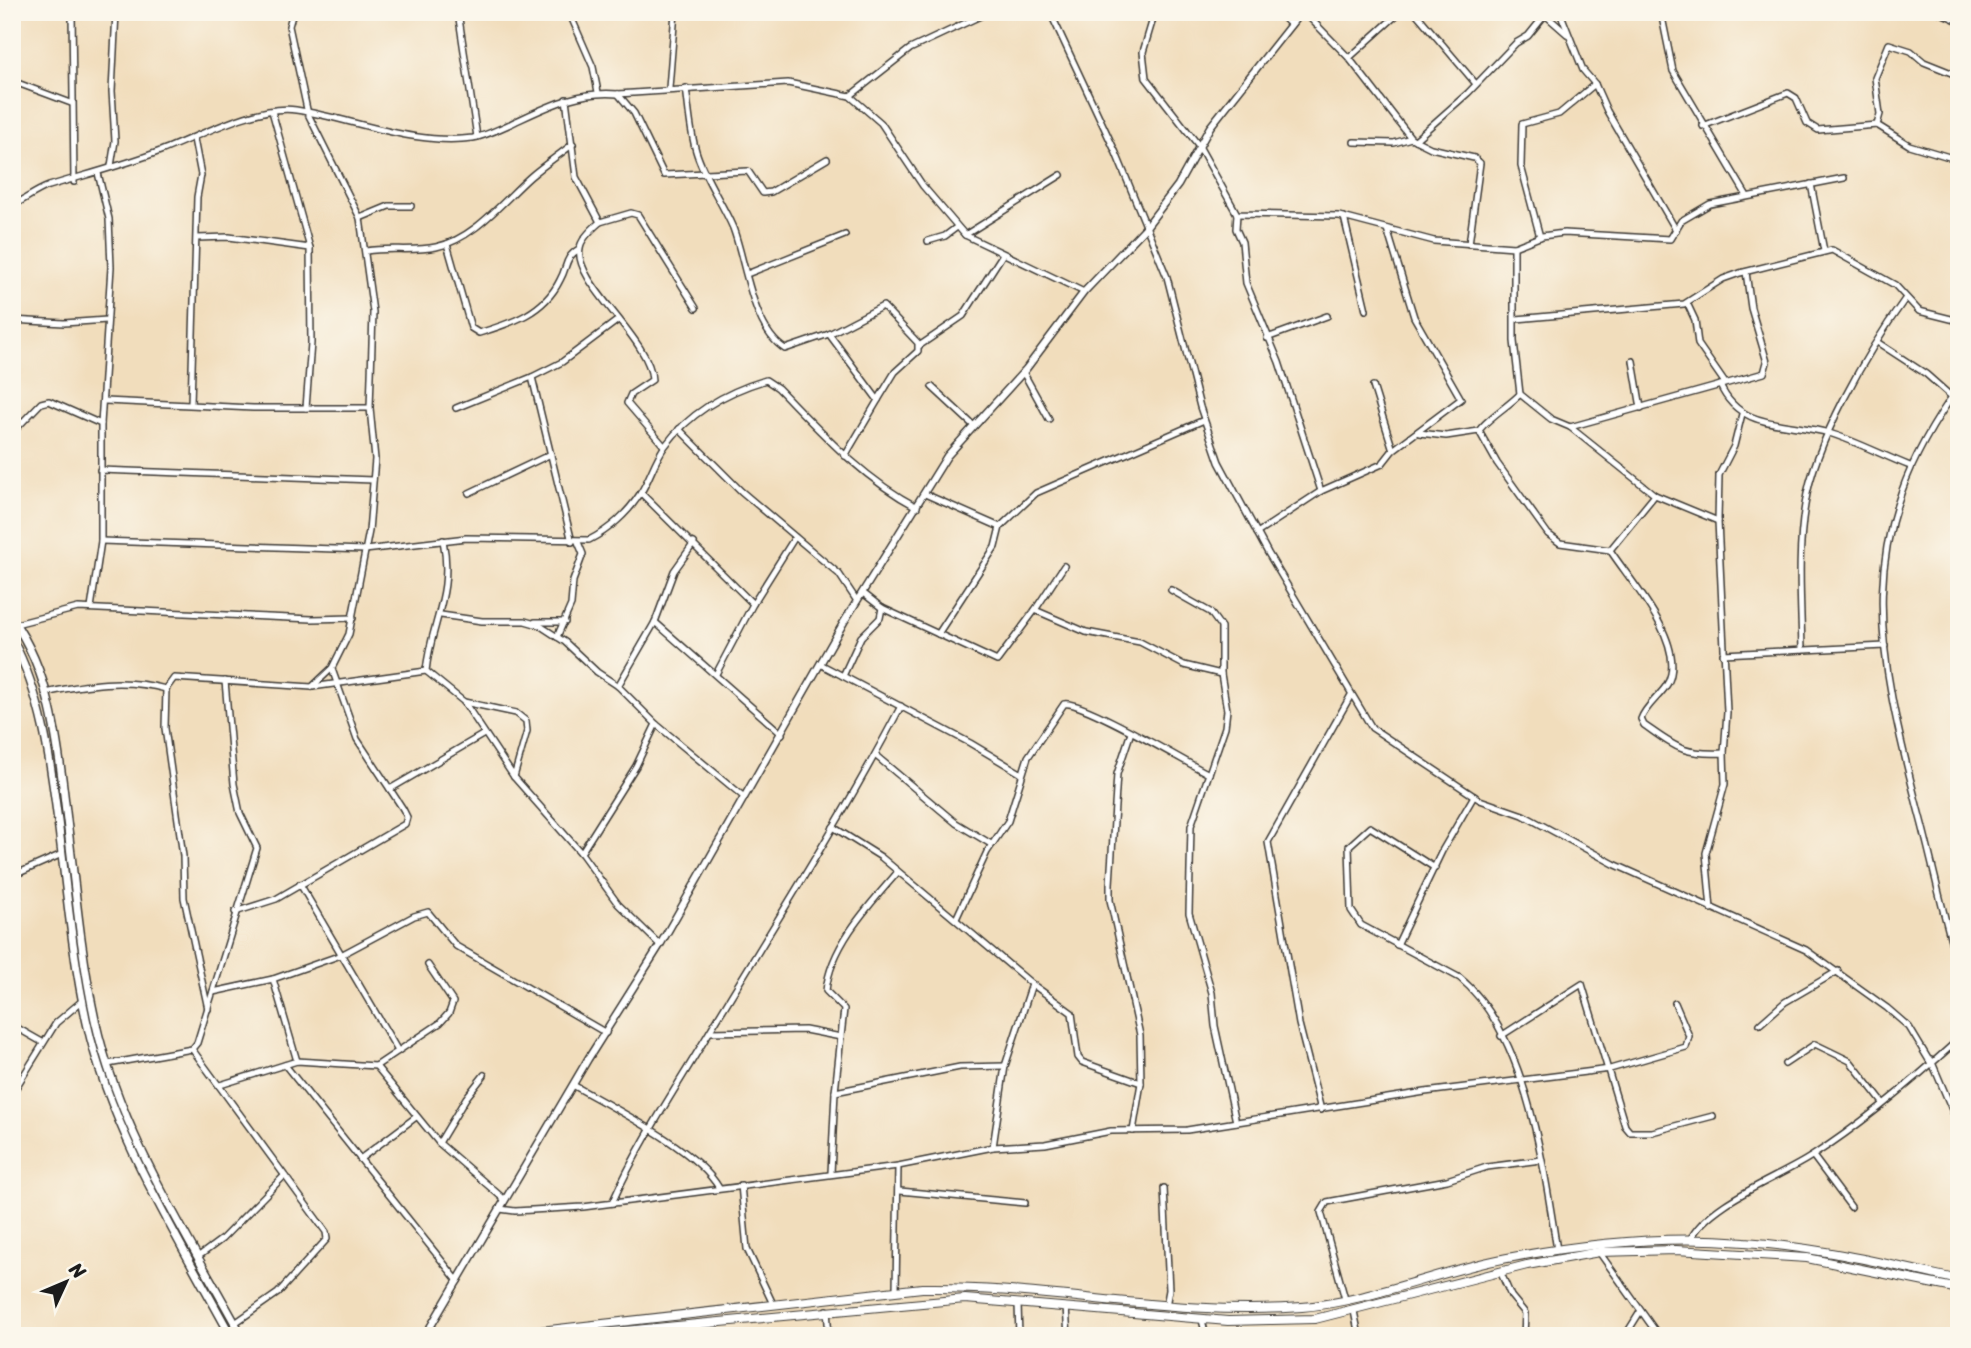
<svg xmlns="http://www.w3.org/2000/svg" width="1971" height="1348" viewBox="0 0 1971 1348" font-family="Sriracha,sans-serif">
<rect width="100%" height="100%" fill="#fbf7ec"/>
<filter id="ink" filterUnits="userSpaceOnUse"><feTurbulence type="fractalNoise" baseFrequency=".0143" numOctaves="2"/><feDisplacementMap in="SourceGraphic" scale="14" xChannelSelector="R" yChannelSelector="G"/><feConvolveMatrix kernelMatrix="1 2 1 2 8 2 1 2 1" color-interpolation-filters="sRGB"/></filter>
<filter id="wash" filterUnits="userSpaceOnUse"><feTurbulence type="fractalNoise" baseFrequency=".00686" numOctaves="4" result="noise"/><feDisplacementMap in="SourceGraphic" scale="28" xChannelSelector="R" yChannelSelector="G"/><feGaussianBlur stdDeviation="1.57" result="paint"/><feColorMatrix in="noise" values="0 0 0 0 0 0 0 0 0 0 0 0 0 0 0 0 0 1.4 0 .05"/><feComposite in="paint" operator="in"/></filter>
<g filter="url(#wash)">
<rect width="100%" height="100%" fill="#f1ddbc"/>
</g>
<g filter="url(#ink)">
<g fill="none" stroke-linecap="round" stroke-linejoin="round">
<g stroke="#3c3934" stroke-width="8">
<g id="minor">
<polyline points="72,12 74,182"/>
<polyline points="293,12 289,26 308,114 360,218 373,312 370,408 375,459 369,531 349,634 332,668 312,687"/>
<polyline points="458,12 477,137"/>
<polyline points="569,12 593,67 598,92"/>
<polyline points="1050,12 1116,153 1167,277 1200,407 1219,462 1268,553 1372,728 1480,800 1523,815 1614,864 1806,950 1887,1008 1909,1027 1930,1062 1931,1060 1959,1126"/>
<polyline points="1155,12 1143,52 1146,78 1199,146 1237,214 1339,216 1434,241 1514,247 1542,236 1564,233 1670,239 1681,221 1710,204 1844,178"/>
<polyline points="1278,12 1291,25"/>
<polyline points="1304,12 1349,58 1411,138 1431,148 1474,158 1480,163 1469,244"/>
<polyline points="1415,12 1476,84"/>
<polyline points="1542,12 1567,34"/>
<polyline points="1560,12 1583,70 1595,84 1607,111 1676,230"/>
<polyline points="1661,12 1673,71 1747,196"/>
<polyline points="1939,12 1959,21"/>
<polyline points="1349,58 1400,12"/>
<polyline points="12,81 71,103"/>
<polyline points="669,88 675,12"/>
<path d="M 686,88 C 689,109 690,131 696,151 C 704,178 722,202 733,228 C 746,262 752,329 785,349 L 829,334 L 878,400 L 845,456"/>
<polyline points="618,94 634,113 664,175 748,171 763,193 771,192 827,159"/>
<polyline points="850,96 910,49 989,12"/>
<path d="M 566,99 L 576,177 L 600,222 C 593,228 581,239 580,248 C 573,283 651,339 652,380 L 631,394 L 627,403 L 664,446"/>
<polyline points="272,111 310,248"/>
<polyline points="1877,125 1880,114 1875,78 1889,44 1911,51 1924,62 1959,76"/>
<polyline points="1703,126 1788,93 1796,98 1807,123 1818,130 1877,125 1909,145 1959,160"/>
<polyline points="1415,140 1468,93 1516,43 1528,36 1545,15"/>
<polyline points="1354,142 1394,143 1411,138"/>
<polyline points="111,166 115,141 112,91 116,12"/>
<polyline points="1811,184 1824,251"/>
<path d="M 12,206 C 24,200 37,190 49,186 C 85,175 120,166 155,153 C 194,139 256,104 296,110 C 355,119 413,146 473,138 C 485,136 497,130 508,125 C 545,108 577,90 618,94 L 788,83 L 850,96 L 881,123 L 923,186 L 965,235 L 1084,292"/>
<polyline points="1237,214 1236,229 1242,242 1246,283 1279,362 1321,491"/>
<polyline points="1344,217 1366,310"/>
<polyline points="360,218 389,206 411,206"/>
<polyline points="600,222 631,213 638,215 696,308"/>
<polyline points="965,235 1061,175"/>
<polyline points="1540,237 1521,166 1522,124 1559,114 1595,84"/>
<polyline points="197,238 229,237 310,248 311,343 306,408"/>
<polyline points="928,241 945,236 957,227"/>
<path d="M 447,244 L 471,328 L 479,333 C 512,323 544,313 560,280 C 568,266 564,258 579,249"/>
<path d="M 366,251 C 390,247 413,252 436,247 C 474,239 503,201 530,177 C 544,165 559,155 573,144"/>
<polyline points="747,274 845,235"/>
<polyline points="1687,303 1695,320 1698,344 1725,383"/>
<polyline points="1516,319 1684,304 1723,279 1740,273 1832,250 1895,285 1919,311 1959,321"/>
<polyline points="12,320 64,323 107,320"/>
<polyline points="829,334 883,306 918,343 918,351 895,372 878,400"/>
<polyline points="1267,338 1327,316"/>
<polyline points="1877,342 1926,374 1952,397"/>
<polyline points="919,346 963,316 1003,254"/>
<polyline points="1633,361 1641,408"/>
<polyline points="1023,372 1049,419"/>
<path d="M 1720,385 C 1740,431 1788,421 1829,433 C 1856,441 1884,456 1910,466"/>
<polyline points="1373,386 1393,450"/>
<polyline points="932,387 973,425"/>
<path d="M 1959,387 C 1851,535 1876,648 1919,813 C 1933,865 1943,917 1959,968"/>
<polyline points="1520,394 1551,419 1570,427 1764,373 1767,362 1751,308 1746,272"/>
<polyline points="105,401 253,408 370,408"/>
<polyline points="191,404 197,197 201,175 194,139"/>
<polyline points="456,408 532,377"/>
<polyline points="1570,427 1655,495 1718,521"/>
<polyline points="679,429 741,491 839,574 857,601"/>
<path d="M 1479,431 L 1497,463 L 1548,534 L 1560,543 L 1610,550 C 1630,581 1679,634 1671,674 C 1668,692 1647,702 1641,719 L 1644,725 C 1677,748 1683,755 1724,753 L 1725,784 L 1706,853 L 1711,909"/>
<polyline points="12,433 41,403 49,401 101,424"/>
<path d="M 1419,433 L 1446,436 L 1479,431 C 1485,420 1510,405 1520,394 L 1514,341 L 1514,247"/>
<polyline points="100,470 373,480"/>
<polyline points="469,493 551,454"/>
<polyline points="641,493 753,604"/>
<polyline points="925,494 1000,527"/>
<polyline points="1257,533 1321,491 1382,464 1393,450 1461,399 1414,317 1387,229"/>
<path d="M 443,540 C 454,594 431,622 426,671 L 464,702 L 514,777 L 581,853 L 618,904 L 660,945"/>
<path d="M 101,541 L 365,550 L 466,538 L 589,540 C 609,530 628,513 640,494 C 650,479 654,461 665,446 C 690,412 726,392 766,380 L 778,388 C 821,432 862,478 917,507"/>
<polyline points="572,542 532,377 562,362 618,320"/>
<polyline points="1610,550 1655,495"/>
<polyline points="1171,590 1210,612 1221,627 1221,674 1227,710 1225,727 1191,826 1189,913 1212,993 1215,1026 1236,1122"/>
<polyline points="863,593 882,608 997,661 1035,610 1086,632 1140,642 1184,665 1221,674"/>
<polyline points="91,608 101,541 101,424 111,267 109,219 98,173"/>
<polyline points="1035,610 1064,566"/>
<polyline points="441,615 482,621 525,621 539,625 565,642 597,672 618,686 656,724 744,797"/>
<polyline points="535,622 565,622"/>
<polyline points="655,622 782,734"/>
<polyline points="16,624 78,608 312,619 353,618"/>
<polyline points="938,634 995,547 1000,527 1036,493 1204,420"/>
<polyline points="557,637 571,605 573,581 583,554 578,542"/>
<path d="M 1802,650 C 1801,602 1797,553 1805,505 C 1814,443 1868,350 1905,299"/>
<polyline points="1723,654 1885,646"/>
<polyline points="822,665 970,743 1022,774"/>
<polyline points="716,674 753,604 795,537"/>
<polyline points="843,676 861,637 880,618 882,608"/>
<polyline points="618,686 655,622 674,571 694,543"/>
<polyline points="166,689 165,728 183,856 184,898 208,1009"/>
<path d="M 45,693 C 87,684 124,678 166,689 L 174,678 L 312,687 L 426,671"/>
<polyline points="464,702 516,713 526,721 527,731 514,777"/>
<polyline points="1131,732 1117,774 1110,884 1110,900 1140,1035 1141,1083 1133,1131"/>
<polyline points="1724,753 1727,712 1718,521 1719,475 1734,446 1742,414"/>
<polyline points="875,755 956,823 991,844"/>
<polyline points="390,789 484,734"/>
<polyline points="833,827 881,857 1032,984 1072,1013 1078,1057 1082,1062 1141,1083"/>
<polyline points="581,853 636,766 656,724"/>
<path d="M 1435,868 L 1370,827 L 1349,846 L 1351,910 L 1361,925 L 1460,978 C 1527,1034 1544,1168 1557,1250"/>
<polyline points="12,876 62,854"/>
<polyline points="300,884 398,1051"/>
<polyline points="235,912 276,899 405,824 407,817 403,809 357,739 332,669"/>
<path d="M 956,919 L 987,852 L 1008,821 L 1028,757 L 1064,704 C 1080,699 1187,763 1209,774"/>
<polyline points="1397,945 1442,851 1474,796"/>
<polyline points="213,992 273,979"/>
<polyline points="1760,1024 1785,1002 1838,971"/>
<polyline points="12,1025 42,1042"/>
<polyline points="710,1032 805,1030 841,1037"/>
<polyline points="1501,1036 1582,984 1625,1126 1630,1132 1652,1132 1713,1116"/>
<polyline points="192,1049 326,1232 327,1239 278,1293 235,1323"/>
<polyline points="297,1061 273,979 341,955 414,916 428,912 456,946 606,1033"/>
<polyline points="108,1064 192,1049 197,1043 257,848 240,813 234,784 225,681"/>
<polyline points="1785,1064 1815,1044 1850,1061 1883,1103"/>
<polyline points="285,1065 458,1281"/>
<polyline points="376,1066 439,1143 505,1200"/>
<polyline points="220,1085 297,1061 376,1066 440,1023 449,1013 453,1002 428,965"/>
<path d="M 573,1085 C 613,1108 697,1149 719,1188"/>
<polyline points="835,1092 960,1067 1005,1066"/>
<polyline points="12,1094 56,1023 83,1000"/>
<polyline points="1321,1110 1299,1024 1268,842 1351,695"/>
<polyline points="439,1143 466,1098 484,1075"/>
<polyline points="993,1147 1005,1066 1032,984"/>
<polyline points="1813,1156 1851,1207"/>
<polyline points="360,1159 416,1117"/>
<path d="M 831,1173 L 835,1092 L 844,1009 L 826,991 C 830,947 868,906 897,873"/>
<polyline points="741,1185 747,1249 773,1304"/>
<polyline points="1164,1188 1169,1290 1166,1306"/>
<polyline points="900,1191 1025,1203"/>
<path d="M 613,1201 C 640,1141 677,1087 710,1031 C 775,923 843,817 901,706"/>
<polyline points="500,1209 515,1211 583,1207 898,1166 993,1147 1045,1144 1111,1131 1187,1130 1425,1092 1610,1069 1686,1047 1689,1036 1675,1003"/>
<path d="M 1690,1240 C 1709,1202 1777,1179 1812,1156 C 1864,1123 1914,1080 1959,1039"/>
<polyline points="1599,1252 1659,1336"/>
<polyline points="199,1256 222,1239 284,1176"/>
<polyline points="1500,1271 1511,1296 1525,1313 1524,1336"/>
<polyline points="896,1290 898,1166"/>
<polyline points="1345,1299 1321,1212 1327,1202 1447,1180 1487,1167 1541,1160"/>
<polyline points="1018,1304 1019,1336"/>
<polyline points="1066,1307 1068,1336"/>
<polyline points="827,1310 829,1336"/>
<polyline points="1354,1311 1359,1336"/>
<polyline points="1202,1320 1206,1336"/>
<polyline points="1625,1336 1640,1312"/>
</g>
</g>
<g stroke="#3c3934" stroke-width="9">
<polyline id="tertiary" points="425,1336 588,1059 660,945 844,622 947,456 1026,369 1084,292 1146,227 1178,185 1210,127 1301,12"/>
</g>
<g stroke="#3c3934" stroke-width="10">
<g id="secondary">
<path d="M 12,619 C 56,679 60,766 69,837 C 76,898 82,961 95,1020 C 120,1133 187,1235 242,1336"/>
<path d="M 12,639 C 43,697 51,765 59,829 C 67,893 73,960 87,1023 C 110,1129 179,1240 231,1336"/>
</g>
</g>
<g stroke="#3c3934" stroke-width="10">
<g id="primary">
<path d="M 496,1336 L 922,1288 C 1049,1286 1174,1317 1302,1307 C 1373,1301 1442,1269 1513,1257 C 1589,1243 1668,1235 1745,1242 C 1818,1247 1888,1264 1959,1280"/>
<polyline points="571,1336 965,1299 1228,1321 1315,1319 1527,1265 1599,1252 1676,1250 1807,1258 1959,1289"/>
</g>
</g>
<use href="#minor" stroke="#fff" stroke-width="5"/>
<use href="#tertiary" stroke="#fff" stroke-width="6"/>
<use href="#secondary" stroke="#fff" stroke-width="7"/>
<use href="#primary" stroke="#fff" stroke-width="8"/>
</g>
</g>
<rect width="1971" height="1348" fill="none" stroke="#fbf7ec" stroke-width="42"/>
<g transform="translate(66 1282) rotate(46)" stroke="#fbf7ec" stroke-width="5" paint-order="stroke">
<path d="M0-5L12 26L0 18L-12 26Z" fill="#1c1c1c"/>
<text y="-10" font-size="19" font-weight="bold" text-anchor="middle" fill="#1c1c1c">N</text>
</g>
</svg>
